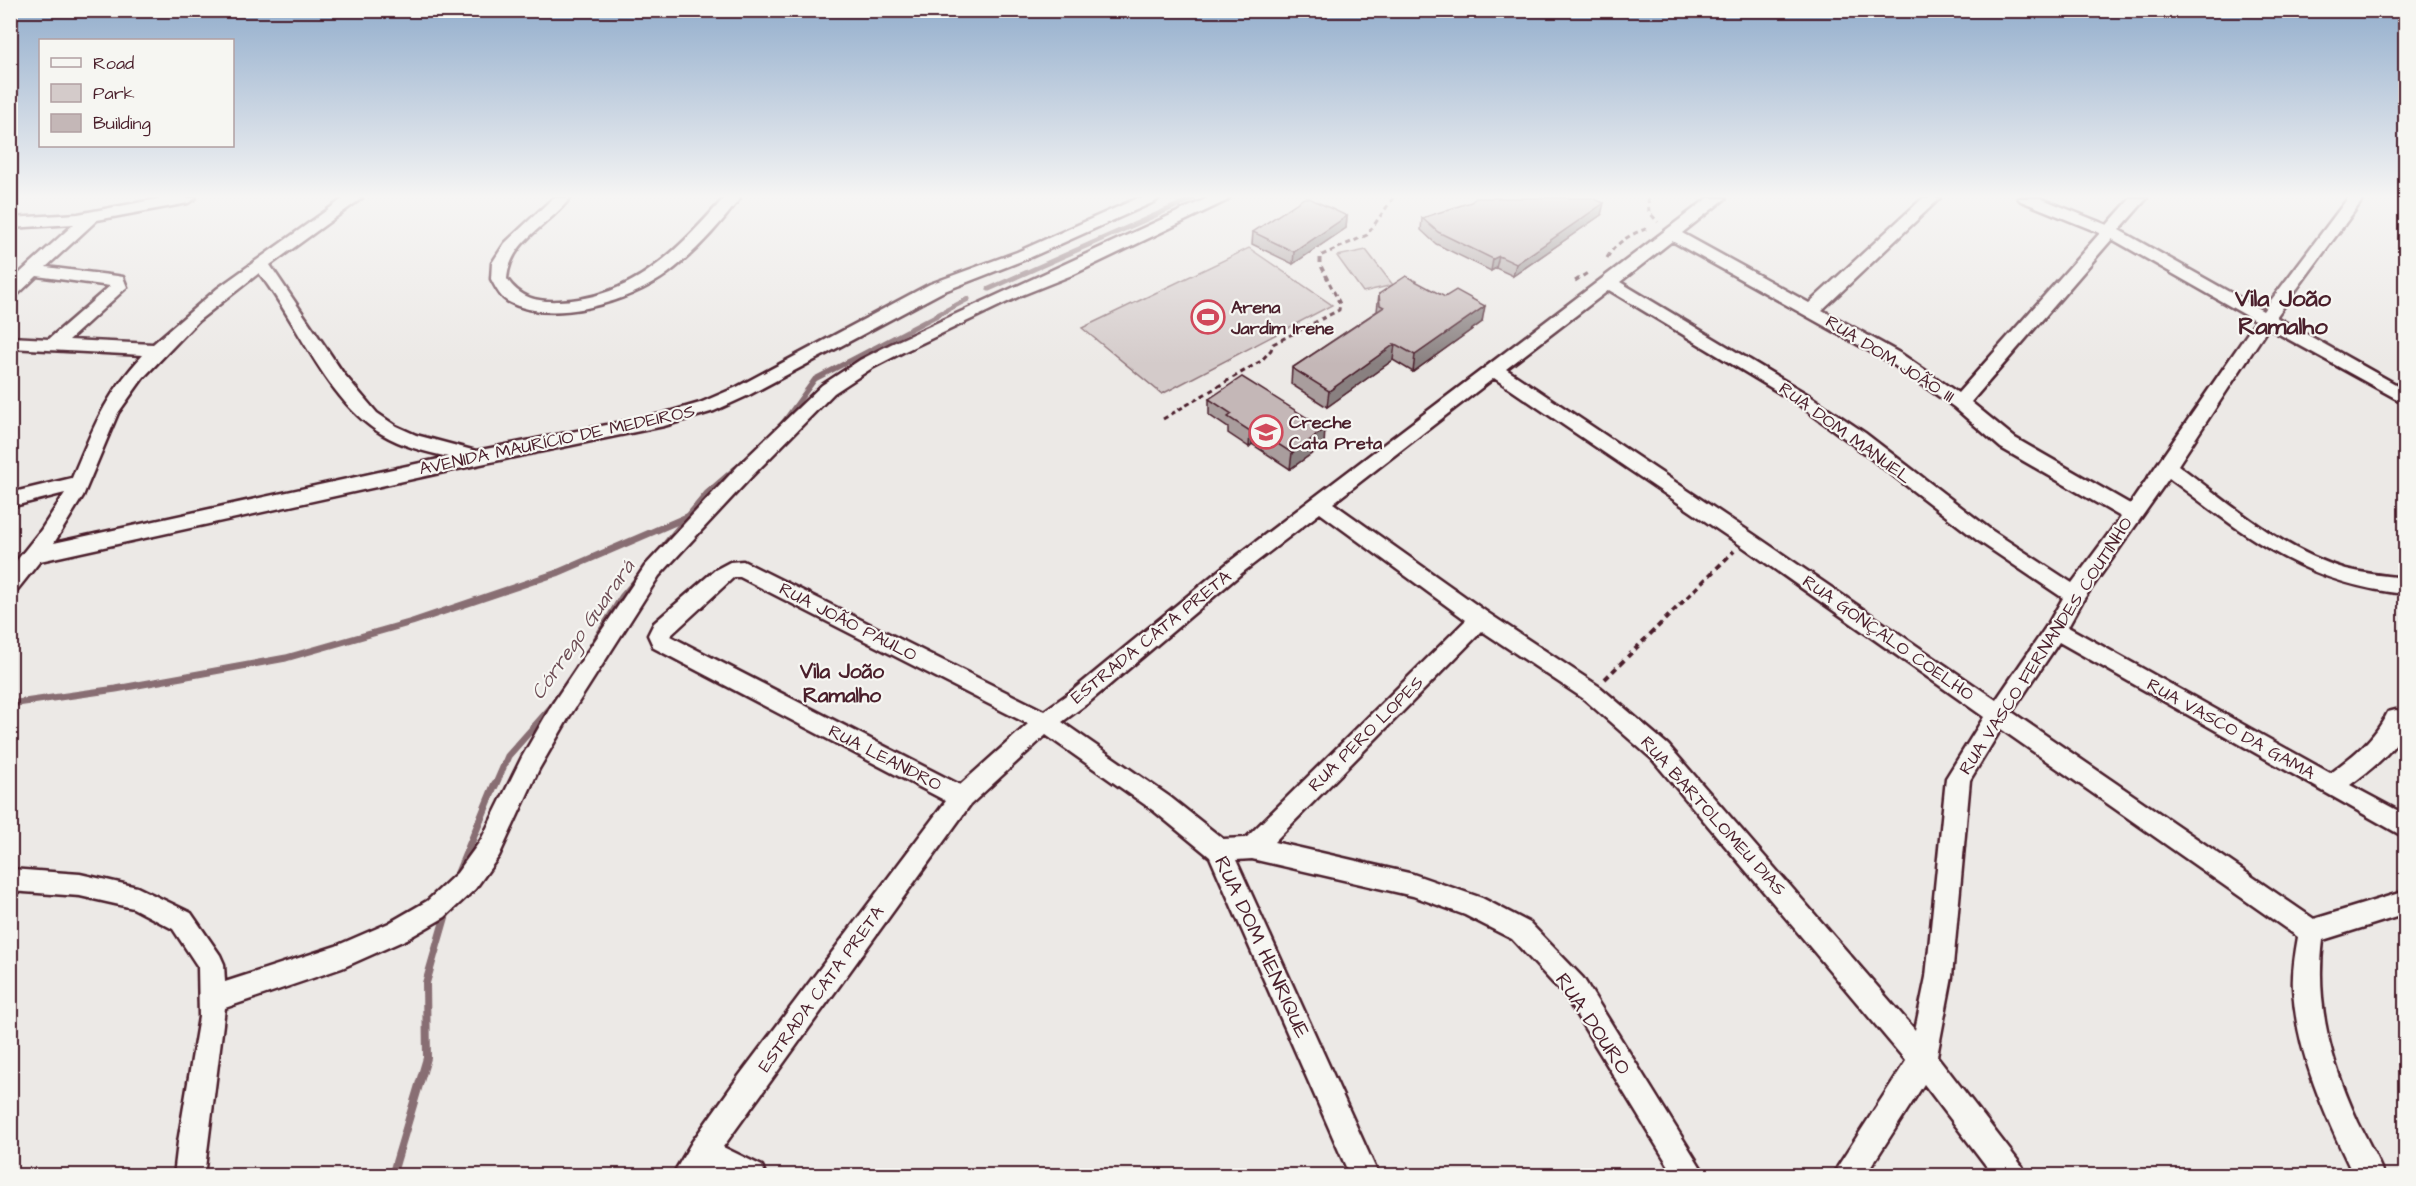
<svg xmlns="http://www.w3.org/2000/svg" width="2416" height="1186" viewBox="0 0 2416 1186" font-family="'Architects Daughter',sans-serif">
<rect width="100%" height="100%" fill="#ece9e6"/>
<filter id="ink" filterUnits="userSpaceOnUse"><feTurbulence type="fractalNoise" baseFrequency=".0167" numOctaves="2"/><feDisplacementMap in="SourceGraphic" scale="12" xChannelSelector="R" yChannelSelector="G"/><feConvolveMatrix kernelMatrix="1 2 1 2 8 2 1 2 1" color-interpolation-filters="sRGB"/></filter>
<g filter="url(#ink)">
<g fill="#d4cbca" stroke="#8f757a" stroke-width="1.5">
<polygon points="1249,248 1332,305 1162,394 1082,328"/>
<polygon points="1366,250 1393,285 1363,292 1337,256"/>
</g>
<g fill="none" stroke-linecap="round" stroke-linejoin="round">
<g stroke="#886e73" stroke-width="5">
<polyline points="989,289 1194,198"/>
<polyline points="777,431 815,379 968,299"/>
</g>
<g stroke="#886e73" stroke-width="7">
<polyline points="664,546 707,494 736,469"/>
<polyline points="592,646 622,597 640,576"/>
<polyline points="10,704 116,689 286,658 412,622 557,573 687,517"/>
<polyline points="495,786 508,756 555,703"/>
</g>
<g stroke="#886e73" stroke-width="8">
<polyline points="457,876 495,784"/>
<polyline points="392,1176 427,1058 426,983 448,907"/>
</g>
<g stroke="#4a1f2b" stroke-width="5">
<g id="minor">
<path d="M 163,198 L 196,198 L 188,203 L 97,220 L 46,267 L 117,276 L 123,277 L 127,287 L 69,340 L 153,344 L 218,288 L 344,198 L 362,198 L 270,265 L 343,373 L 377,413 L 396,426 L 416,435 L 476,451 L 662,414 L 700,403 L 737,387 L 930,284 L 1017,252 L 1138,198 L 1159,198 L 1156,201 L 1029,258 L 942,292 L 749,395 L 714,411 L 664,426 L 476,465 L 40,561 L 17,590 L 10,592 L 10,569 L 41,530 L 65,493 L 10,507 L 10,493 L 72,478 C 94,427 104,397 143,355 L 10,348 L 10,337 L 49,339 L 110,286 L 37,276 L 16,296 L 10,297 L 10,282 L 74,224 L 10,228 L 10,218 L 78,214 ZM 259,273 C 298,323 327,401 382,434 C 402,446 426,452 448,457 L 54,543 L 83,496 L 118,413 L 143,378 L 198,321 Z"/>
<path d="M 553,198 L 570,198 C 548,227 510,240 507,279 C 520,298 537,302 559,301 C 634,298 678,250 724,198 L 740,198 C 720,225 694,254 667,274 C 629,302 551,326 507,301 C 499,296 495,286 491,279 L 492,263 L 505,243 Z"/>
<polygon points="1208,198 1229,198 1226,201 1072,275 1022,295 903,352 872,368 834,393 752,476 659,576 569,717 539,769 499,856 475,889 445,917 407,939 342,968 225,1008 204,1176 174,1176 178,1142 199,1017 198,967 173,929 133,908 80,896 10,891 10,869 80,874 137,887 191,913 220,955 224,964 225,982 336,946 389,923 427,901 457,873 481,840 522,757 553,703 645,566 738,466 822,385 860,360 891,344"/>
<path d="M 1708,198 L 1726,198 L 1682,233 L 1809,303 L 1923,198 L 1940,198 L 1822,310 L 1903,355 L 1958,393 L 2100,233 L 2021,201 L 2018,198 L 2040,198 L 2107,225 L 2131,198 L 2147,198 L 2119,230 L 2263,311 L 2348,198 L 2364,198 L 2276,317 L 2406,390 L 2406,404 L 2268,328 L 2178,465 C 2230,504 2283,551 2346,569 C 2366,574 2386,576 2406,578 L 2406,594 C 2305,584 2247,537 2169,478 L 2083,600 L 2068,627 L 2330,773 C 2354,755 2374,740 2388,712 L 2396,710 L 2404,712 C 2413,739 2369,771 2350,785 L 2406,815 L 2406,838 L 2059,642 L 2012,712 L 2314,919 L 2406,891 L 2406,914 L 2323,940 C 2315,1006 2331,1062 2358,1122 C 2367,1140 2377,1157 2384,1176 L 2354,1176 C 2326,1118 2296,1053 2293,988 C 2292,971 2295,954 2298,937 L 2001,729 L 1970,780 L 1952,977 L 1937,1056 L 2022,1166 L 2026,1176 L 1994,1176 L 1924,1084 L 1865,1176 L 1834,1176 L 1838,1166 L 1906,1061 L 1652,759 L 1584,699 L 1482,631 L 1274,842 L 1413,874 L 1482,898 L 1530,923 L 1583,978 L 1706,1176 L 1675,1176 L 1565,996 L 1512,939 L 1465,915 L 1413,896 L 1252,859 L 1236,860 L 1379,1176 L 1350,1176 L 1210,857 L 1154,811 L 1046,735 L 970,805 L 723,1147 L 762,1166 L 766,1176 L 719,1176 L 708,1170 L 704,1176 L 672,1176 L 692,1142 L 739,1076 L 946,801 L 654,648 L 648,635 L 654,623 L 715,570 L 730,562 L 743,561 L 1044,711 L 1072,691 L 1229,562 ZM 2112,239 L 2256,321 L 2130,504 L 2015,438 L 1971,402 ZM 1672,241 L 1891,363 L 1954,407 L 2001,448 L 2121,517 L 2072,583 L 1991,530 L 1865,433 L 1810,396 L 1620,282 ZM 1609,290 L 1798,404 L 1851,443 L 1977,540 L 2063,598 L 2048,624 L 1996,700 L 1753,534 L 1506,369 ZM 1494,378 L 1739,544 L 1984,717 L 1946,778 L 1926,977 L 1915,1030 L 1668,745 L 1600,687 L 1488,613 L 1333,503 ZM 1320,513 L 1466,620 L 1246,838 L 1223,839 L 1170,797 L 1062,722 L 1088,703 L 1243,572 ZM 734,577 L 740,577 L 1028,724 L 960,785 L 670,636 Z"/>
</g>
</g>
<g stroke="#4a1f2b" stroke-width="3" stroke-dasharray="5 4" stroke-linecap="butt">
<polyline points="1648,198 1649,212 1658,222"/>
<path d="M 1607,258 C 1616,242 1632,233 1649,228"/>
<polyline points="1575,281 1589,272"/>
<polyline points="1163,419 1261,361 1271,350 1273,344 1339,310 1340,304 1320,264 1320,256 1367,235 1393,198"/>
</g>
<polyline stroke="#4a1f2b" stroke-width="4" stroke-dasharray="6 4.5" stroke-linecap="butt" points="1605,679 1734,551"/>
<use href="#minor" fill="#f6f6f2" fill-rule="evenodd"/>
</g>
<g fill="#a99d9d" stroke="#4a1f2b" stroke-width="1.5">
<polygon points="1601,215 1513,276 1496,268 1491,271 1436,244 1421,230 1422,218"/>
<polygon points="1347,216 1346,228 1293,264 1252,244 1253,232"/>
<polygon points="1379,294 1482,322 1413,372 1393,360 1327,407 1291,384 1292,368 1377,311"/>
<polygon points="1209,399 1324,445 1290,469 1252,444 1249,447 1228,433 1228,428 1209,415"/>
</g>
<g fill="#898080" stroke="#4a1f2b" stroke-width="1.5">
<polygon points="1604,203 1601,215 1513,276 1516,264"/>
<polygon points="1347,216 1346,228 1293,264 1294,252"/>
<polygon points="1499,256 1496,268 1491,271 1493,259"/>
<polygon points="1485,306 1482,322 1413,372 1415,355"/>
<polygon points="1395,344 1393,360 1327,407 1329,391"/>
<polygon points="1253,428 1252,444 1249,447 1250,431"/>
<polygon points="1325,429 1324,445 1290,469 1292,453"/>
</g>
<g fill="#c4b7b7" stroke="#4a1f2b" stroke-width="1.5">
<polygon points="1304,198 1309,198 1347,216 1294,252 1253,232"/>
<polygon points="1476,198 1592,198 1604,203 1516,264 1499,256 1493,259 1438,232 1422,218 1471,202"/>
<polygon points="1406,276 1445,297 1456,290 1485,306 1415,355 1395,344 1329,391 1292,368 1384,307 1380,305 1379,294"/>
<polygon points="1242,377 1325,429 1292,453 1253,428 1250,431 1228,417 1232,414 1209,399"/>
</g>
</g>
<linearGradient id="sky" x2="0" y2="1"><stop stop-color="#92adcc"/><stop offset="0.54" stop-color="#f6f5f4"/><stop offset="1" stop-color="#f6f5f4" stop-opacity="0"/></linearGradient>
<rect width="2416" height="364" fill="url(#sky)"/>
<defs>
<g id="stadium-ring" transform="scale(1.725)"><circle r="9.5" fill="#f6f6f2" stroke="#d1495b" stroke-width="1.5"/><path d="M0-5a6.5 5 0 1 0 0 10a6.5 5 0 1 0 0-10ZM-3.5-1.8h7v3.6h-7Z" fill="#d1495b"/></g>
<g id="school-ring" transform="scale(1.725)"><circle r="9.5" fill="#f6f6f2" stroke="#d1495b" stroke-width="1.5"/><path d="M0-5L7-2L0 1L-7-2ZM-4 1L0 2.5L4 1V4Q0 6-4 4Z" fill="#d1495b"/></g>
</defs>
<g fill-rule="evenodd">
<use href="#stadium-ring" x="1208" y="317"/>
<use href="#school-ring" x="1266" y="432"/>
</g>
<g text-anchor="middle" dominant-baseline="central" stroke-width="4.5" stroke-linejoin="round" paint-order="stroke">
<g font-size="18" font-weight="bold" fill="#4a1f2b" stroke="#f6f6f2" text-anchor="start">
<text x="1231" y="307">Arena<tspan x="1231" dy="21">Jardim Irene</tspan></text>
<text x="1289" y="422">Creche<tspan x="1289" dy="21">Cata Preta</tspan></text>
</g>
<g font-size="18" fill="#4a1f2b" stroke="#f6f6f2">
<text transform="translate(1890 359) rotate(32)">RUA DOM JOÃO III</text>
<text transform="translate(1845 433) rotate(36)">RUA DOM MANUEL</text>
<text transform="translate(557 440) rotate(-12)">AVENIDA MAURÍCIO DE MEDEIROS</text>
<text transform="translate(848 622) rotate(27)">RUA JOÃO PAULO</text>
<text transform="translate(1151 637) rotate(-39)">ESTRADA CATA PRETA</text>
<text transform="translate(1888 638) rotate(35)">RUA GONÇALO COELHO</text>
<text transform="translate(2046 646) rotate(-57)">RUA VASCO FERNANDES COUTINHO</text>
<text transform="translate(2231 729) rotate(29)">RUA VASCO DA GAMA</text>
<text transform="translate(1366 734) rotate(-45)">RUA PERO LOPES</text>
<text transform="translate(885 758) rotate(27)">RUA LEANDRO</text>
<text transform="translate(1713 816) rotate(48)">RUA BARTOLOMEU DIAS</text>
<text transform="translate(821 989) rotate(-54)">ESTRADA CATA PRETA</text>
</g>
<g font-size="20" font-style="italic" fill="#6e4d55" stroke="#f6f6f2">
<text transform="translate(583 630) rotate(-55)">Córrego Guarará</text>
</g>
<g font-size="21" font-weight="bold" fill="#4a1f2b" stroke="#f6f6f2">
<text x="842" y="671">Vila João<tspan x="842" dy="24">Ramalho</tspan></text>
</g>
<g font-size="21" fill="#4a1f2b" stroke="#f6f6f2">
<text transform="translate(1262 947) rotate(65)">RUA DOM HENRIQUE</text>
<text transform="translate(1593 1024) rotate(56)">RUA DOURO</text>
</g>
<g font-size="24" font-weight="bold" fill="#4a1f2b" stroke="#f6f6f2">
<text x="2283" y="299">Vila João<tspan x="2283" dy="28">Ramalho</tspan></text>
</g>
</g>
<rect width="2416" height="1186" fill="none" stroke="#f6f6f2" stroke-width="36"/>
<rect x="18" y="18" width="2380" height="1150" fill="none" stroke="#4a1f2b" stroke-width="2" filter="url(#ink)"/>
<rect x="39" y="39" width="195" height="108" fill="#f6f6f2" stroke="#b1a0a2" stroke-width="1.5"/>
<rect x="51" y="58" width="30" height="9" fill="#f6f6f2" stroke="#b1a0a2" stroke-width="1.5"/>
<text x="93" y="69" font-size="18" fill="#4a1f2b">Road</text>
<rect x="51" y="84" width="30" height="18" fill="#d4cbca" stroke="#b1a0a2" stroke-width="1.5"/>
<text x="93" y="99" font-size="18" fill="#4a1f2b">Park</text>
<rect x="51" y="114" width="30" height="18" fill="#c4b7b7" stroke="#b1a0a2" stroke-width="1.5"/>
<text x="93" y="129" font-size="18" fill="#4a1f2b">Building</text>
</svg>
